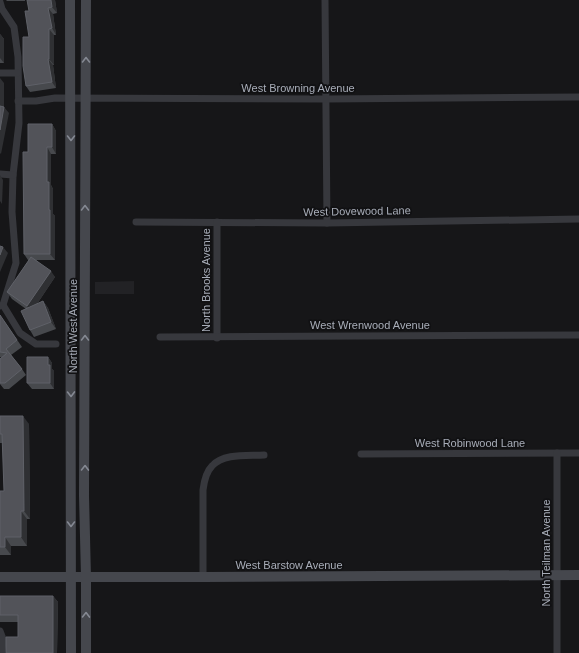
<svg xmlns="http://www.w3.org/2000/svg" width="579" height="653" viewBox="0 0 579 653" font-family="Helvetica,sans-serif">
<rect width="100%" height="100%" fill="#161618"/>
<polygon fill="#222225" points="134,281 134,294 95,294 95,282"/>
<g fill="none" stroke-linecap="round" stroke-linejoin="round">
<g stroke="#37383d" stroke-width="7">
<polyline points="325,0 327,223"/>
<polyline points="0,2 2,9 14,27 18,57 19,123 13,175 12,212 16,263 3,305 0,306"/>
<polyline points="0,73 17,73"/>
<polyline points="18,101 36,101 55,98 326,99 579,97"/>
<polyline points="0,174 13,175"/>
<polyline points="136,222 327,223 579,219"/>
<polyline points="217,222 217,338"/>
<polyline points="3,305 20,333 36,344 56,344"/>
<polyline points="160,337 579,335"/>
<polyline points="361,454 579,453"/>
<path d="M 203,577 L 203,490 C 204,482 206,472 212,466 C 224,453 247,456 264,455"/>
<polyline points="0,631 3,639 2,653"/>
<polyline points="557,653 557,453"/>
</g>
<g stroke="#45474d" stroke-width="10">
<polyline points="70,0 71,653"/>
<polyline points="0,577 203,577 579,575"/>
<polyline points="86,653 86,577 84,496 86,0"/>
</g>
</g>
<g fill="#47494d">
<polygon points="6,0 25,0 25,1 7,1"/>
<polygon points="55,0 57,13 53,14 56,35 54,35 54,65 53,65 56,88 30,92 26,86 29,37 29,11"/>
<polygon points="0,34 4,39 4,63 0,63"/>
<polygon points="52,124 56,131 56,154 51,154 51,185 53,189 53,214 55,216 55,260 36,260 55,277 37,304 43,301 48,308 56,329 34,337 30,330 26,309 12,299 7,292 29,260 28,260 24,254"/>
<polygon points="0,315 22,347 11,355 22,369 26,375 9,389 4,389 0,384 0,359 2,358 0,357"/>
<polygon points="48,357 52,363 52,369 54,371 54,389 32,389 27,383"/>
<polygon points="0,416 29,424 30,519 27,519 27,546 11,546 11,555 0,555 0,491 4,491 3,443 0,443"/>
<polygon points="0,596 53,596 58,602 57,653 6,653 18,637 18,622 0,622"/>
</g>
<g fill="#2f3033">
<polygon points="51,0 55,0 57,13 52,7"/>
<polygon points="48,8 53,14 56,35 52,28"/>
<polygon points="49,29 54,35 54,65 49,59"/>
<polygon points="0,34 4,39 4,63 0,58"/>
<polygon points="48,59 53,65 56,88 52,82"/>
<polygon points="0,78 4,83 4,111 4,107 9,113 1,154 0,153"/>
<polygon points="52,124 56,131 56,154 52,147"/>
<polygon points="47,147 51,154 51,185 53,189 53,214 55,216 55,260 50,254 49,210 47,182"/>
<polygon points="0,175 3,180 2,204 0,201"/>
<polygon points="3,247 8,253 0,272 0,255"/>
<polygon points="51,271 55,277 31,313 27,306"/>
<polygon points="43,301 48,308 56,329 51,322"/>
<polygon points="48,357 52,363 52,369 54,371 54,389 50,383 48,365"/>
<polygon points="23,416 29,424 30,519 24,511"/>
<polygon points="21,511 27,519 27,546 21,537"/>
<polygon points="5,537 11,546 11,555 5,547"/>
<polygon points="53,596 58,602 57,653 53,653"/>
</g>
<g fill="#525359" stroke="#5f6168">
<polygon points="27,0 51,0 52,7 48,8 52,28 49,29 49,59 48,59 52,82 26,86 23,66 23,37 29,37 25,11 29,11"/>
<polygon points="0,106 4,107 0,130"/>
<polygon points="28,124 52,124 52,147 47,147 47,182 49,182 49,210 50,210 50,254 24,254 23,152 28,152"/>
<polygon points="0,246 3,247 0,255"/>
<polygon points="31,257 51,271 27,306 7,292"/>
<polygon points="43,301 51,322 30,330 21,311"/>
<polygon points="0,315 17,340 6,349 22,369 5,383 0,383 0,359 7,353 0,352"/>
<polygon points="27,357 48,357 48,365 50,365 50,383 27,383"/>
<polygon points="0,416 23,416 24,511 21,511 21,537 5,537 5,547 0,547 0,491 4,491 2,434 0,434"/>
<polygon points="0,596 53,596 53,653 6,653 6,637 18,637 18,615 0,615"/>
</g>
<defs><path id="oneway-chevron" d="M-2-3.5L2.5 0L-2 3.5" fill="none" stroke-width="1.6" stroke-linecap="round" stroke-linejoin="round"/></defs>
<g stroke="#858993">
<use href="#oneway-chevron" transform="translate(86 60) rotate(-90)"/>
<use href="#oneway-chevron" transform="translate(71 138) rotate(90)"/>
<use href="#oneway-chevron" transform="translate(85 208) rotate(-90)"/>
<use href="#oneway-chevron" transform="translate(85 338) rotate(-90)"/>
<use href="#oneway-chevron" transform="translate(71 394) rotate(89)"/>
<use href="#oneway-chevron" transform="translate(85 468) rotate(-89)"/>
<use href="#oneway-chevron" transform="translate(71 524) rotate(90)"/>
<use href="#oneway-chevron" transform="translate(86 615) rotate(-89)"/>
</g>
<g text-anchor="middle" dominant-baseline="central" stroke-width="3.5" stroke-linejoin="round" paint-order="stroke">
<g font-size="11" fill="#a8adb8" stroke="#111113">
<text x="298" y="88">West Browning Avenue</text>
<text transform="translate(357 211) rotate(-1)">West Dovewood Lane</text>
<text transform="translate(206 280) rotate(-90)">North Brooks Avenue</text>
<text x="370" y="325">West Wrenwood Avenue</text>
<text transform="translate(73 326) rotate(-90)">North West Avenue</text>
<text x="470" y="443">West Robinwood Lane</text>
<text transform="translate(546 553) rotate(-90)">North Teilman Avenue</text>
<text x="289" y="565">West Barstow Avenue</text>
</g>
</g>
</svg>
